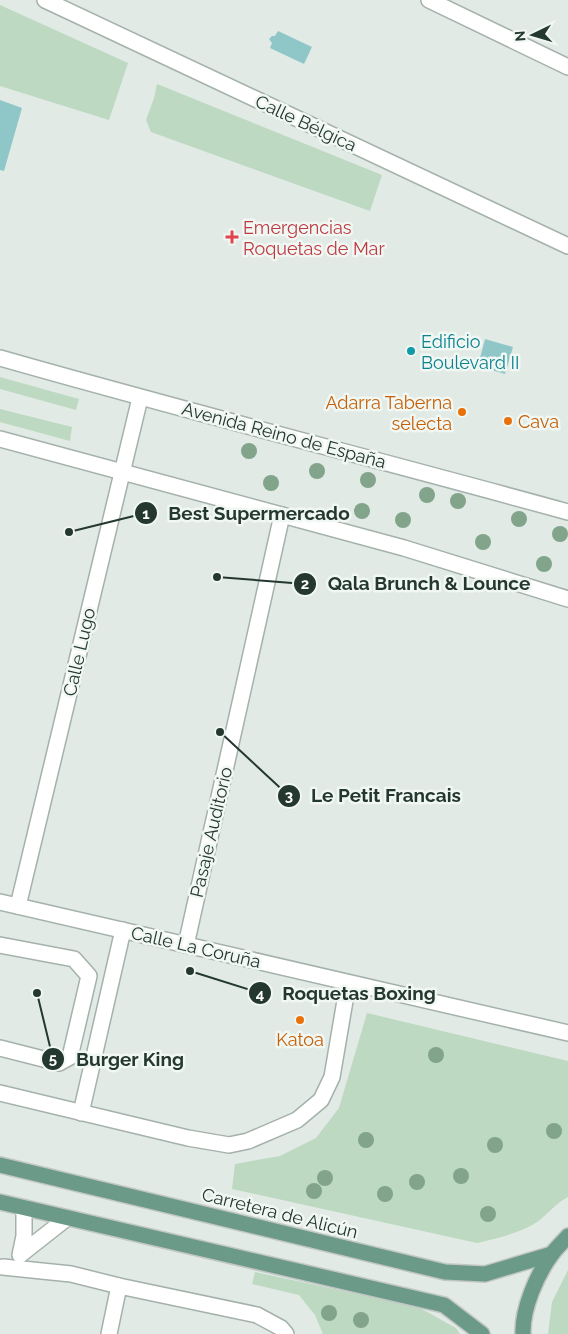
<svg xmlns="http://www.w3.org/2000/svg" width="568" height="1334" viewBox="0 0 568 1334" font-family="Raleway,sans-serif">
<rect width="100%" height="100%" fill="#e1eae5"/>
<g fill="#bdd9c1">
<polygon points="0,5 128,63 109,120 0,86"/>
<polygon points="157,84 382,175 370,211 151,132 146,120 154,98"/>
<polygon points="0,377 79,399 76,410 0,389"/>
<polygon points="0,409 72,427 70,441 0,422"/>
<path d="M 367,1013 L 568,1061 L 568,1197 C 556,1203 548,1214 537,1222 C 523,1232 494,1239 477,1243 L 232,1189 L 235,1164 L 280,1156 L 316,1138 L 339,1108 Z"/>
<polygon points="568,1270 568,1334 548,1334 552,1302"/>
<polygon points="255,1272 418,1307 456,1328 460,1334 323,1334 315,1315 299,1295 252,1284"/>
</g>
<g fill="#8fc7c9">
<polygon points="278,31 312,47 304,64 270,48 272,43 269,39 272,36 275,36"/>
<polygon points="0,100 22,108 4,171 0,170"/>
<polygon points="485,339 513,347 505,374 478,366"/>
</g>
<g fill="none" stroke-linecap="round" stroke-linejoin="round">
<g stroke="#a5b1ab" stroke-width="18">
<g id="minor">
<polyline points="45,0 568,246"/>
<polyline points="429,0 568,67"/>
<path d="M 0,358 C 189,412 379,460 568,512"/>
<polyline points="0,439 404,548 568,599"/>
<polyline points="0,902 568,1033"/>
<polyline points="18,906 140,398"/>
<polyline points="0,945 74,959 89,976 70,1057 59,1063 0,1048"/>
<polyline points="186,945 282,515"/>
<polyline points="0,1093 188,1138 229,1145 248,1141 297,1120 321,1100 332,1077 348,983"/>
<polyline points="81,1113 123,930"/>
<polyline points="24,1208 24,1236 20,1255 67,1218"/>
<polyline points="3,1267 71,1274 119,1286 257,1315 281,1328 286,1334"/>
<polyline points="109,1334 119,1286"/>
</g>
</g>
<g stroke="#c2c7c5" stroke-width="18">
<g id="major">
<polyline points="0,1165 445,1272 485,1274 552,1254"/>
<polyline points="0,1202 444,1305 482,1334"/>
<path d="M 523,1334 C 522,1309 537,1274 552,1254 C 556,1248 563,1242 568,1236"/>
</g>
</g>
<use href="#minor" stroke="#fff" stroke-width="15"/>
<use href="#major" stroke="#6b9a88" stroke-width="15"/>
</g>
<g fill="#81a48b">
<circle cx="249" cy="451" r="8"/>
<circle cx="317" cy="471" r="8"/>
<circle cx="368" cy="480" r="8"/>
<circle cx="271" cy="483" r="8"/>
<circle cx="427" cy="495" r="8"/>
<circle cx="458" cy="501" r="8"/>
<circle cx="362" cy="511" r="8"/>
<circle cx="519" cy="519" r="8"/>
<circle cx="403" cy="520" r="8"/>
<circle cx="560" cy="534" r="8"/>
<circle cx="483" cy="542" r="8"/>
<circle cx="544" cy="564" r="8"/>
<circle cx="436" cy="1055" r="8"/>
<circle cx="554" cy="1131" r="8"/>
<circle cx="366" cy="1140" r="8"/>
<circle cx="495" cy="1145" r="8"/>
<circle cx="461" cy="1176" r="8"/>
<circle cx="325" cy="1178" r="8"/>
<circle cx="417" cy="1182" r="8"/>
<circle cx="314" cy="1191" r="8"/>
<circle cx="385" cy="1194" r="8"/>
<circle cx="488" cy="1214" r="8"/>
<circle cx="329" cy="1313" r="8"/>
<circle cx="361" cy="1320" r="8"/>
</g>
<path fill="#e0444e" stroke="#f1f7f3" stroke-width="2" d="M229.5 229.5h5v5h5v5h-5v5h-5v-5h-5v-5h5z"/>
<circle fill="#0f9aa8" stroke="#f1f7f3" stroke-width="2" cx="411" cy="351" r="5"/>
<g fill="#e8710a" stroke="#f1f7f3" stroke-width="2">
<circle cx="462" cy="412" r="5"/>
<circle cx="508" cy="421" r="5"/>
<circle cx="300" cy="1020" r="5"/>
</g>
<g text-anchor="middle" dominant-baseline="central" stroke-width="5" stroke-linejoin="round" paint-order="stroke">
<g font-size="18" fill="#243830" stroke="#f1f7f3">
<text transform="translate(306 123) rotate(25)">Calle Bélgica</text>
<text transform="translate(284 435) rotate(15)">Avenida Reino de España</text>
<text transform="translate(79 652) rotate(-77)">Calle Lugo</text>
<text transform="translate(211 832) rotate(-77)">Pasaje Auditorio</text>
<text transform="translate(196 947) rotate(13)">Calle La Coruña</text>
<text transform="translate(280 1213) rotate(14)">Carretera de Alicún</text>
</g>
<g font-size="18" fill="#be3a42" stroke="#f1f7f3" text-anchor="start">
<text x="243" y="227">Emergencias<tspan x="243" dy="21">Roquetas de Mar</tspan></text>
</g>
<g font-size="18" fill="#0d838f" stroke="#f1f7f3" text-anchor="start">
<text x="421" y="341">Edificio<tspan x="421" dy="21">Boulevard II</tspan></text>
</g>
<g font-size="18" fill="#c56008" stroke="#f1f7f3" text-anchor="end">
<text x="452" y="402">Adarra Taberna<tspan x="452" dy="21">selecta</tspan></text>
<text x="518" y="421" text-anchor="start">Cava</text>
<text x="300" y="1039" text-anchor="middle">Katoa</text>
</g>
</g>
<path fill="none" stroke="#243830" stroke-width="2" d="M69 532L146 513M217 577L305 584M220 732L289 796M190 971L260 993M37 993L53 1059"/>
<g fill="#243830" stroke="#f1f7f3" stroke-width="2">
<circle cx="69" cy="532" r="5"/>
<circle cx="217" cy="577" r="5"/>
<circle cx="220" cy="732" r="5"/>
<circle cx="190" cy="971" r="5"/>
<circle cx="37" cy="993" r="5"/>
<circle cx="146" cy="513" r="12"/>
<circle cx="305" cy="584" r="12"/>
<circle cx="289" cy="796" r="12"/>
<circle cx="260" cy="993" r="12"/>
<circle cx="53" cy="1059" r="12"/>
</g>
<g font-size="15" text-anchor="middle" font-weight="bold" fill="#fff">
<text x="146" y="519">1</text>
<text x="305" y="589">2</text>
<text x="289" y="801">3</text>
<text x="260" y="999">4</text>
<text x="53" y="1064">5</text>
</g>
<g font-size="19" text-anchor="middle" font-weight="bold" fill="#243830" stroke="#f1f7f3" stroke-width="5" stroke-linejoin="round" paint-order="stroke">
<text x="259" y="520">Best Supermercado</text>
<text x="429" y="590">Qala Brunch &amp; Lounce</text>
<text x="386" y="802">Le Petit Francais</text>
<text x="359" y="1000">Roquetas Boxing</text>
<text x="130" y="1066">Burger King</text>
</g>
<g transform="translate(533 35) rotate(265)" stroke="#f1f7f3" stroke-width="4" paint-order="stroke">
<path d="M0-4L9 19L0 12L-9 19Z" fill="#243830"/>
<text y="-8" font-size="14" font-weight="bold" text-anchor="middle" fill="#243830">N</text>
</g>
</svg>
